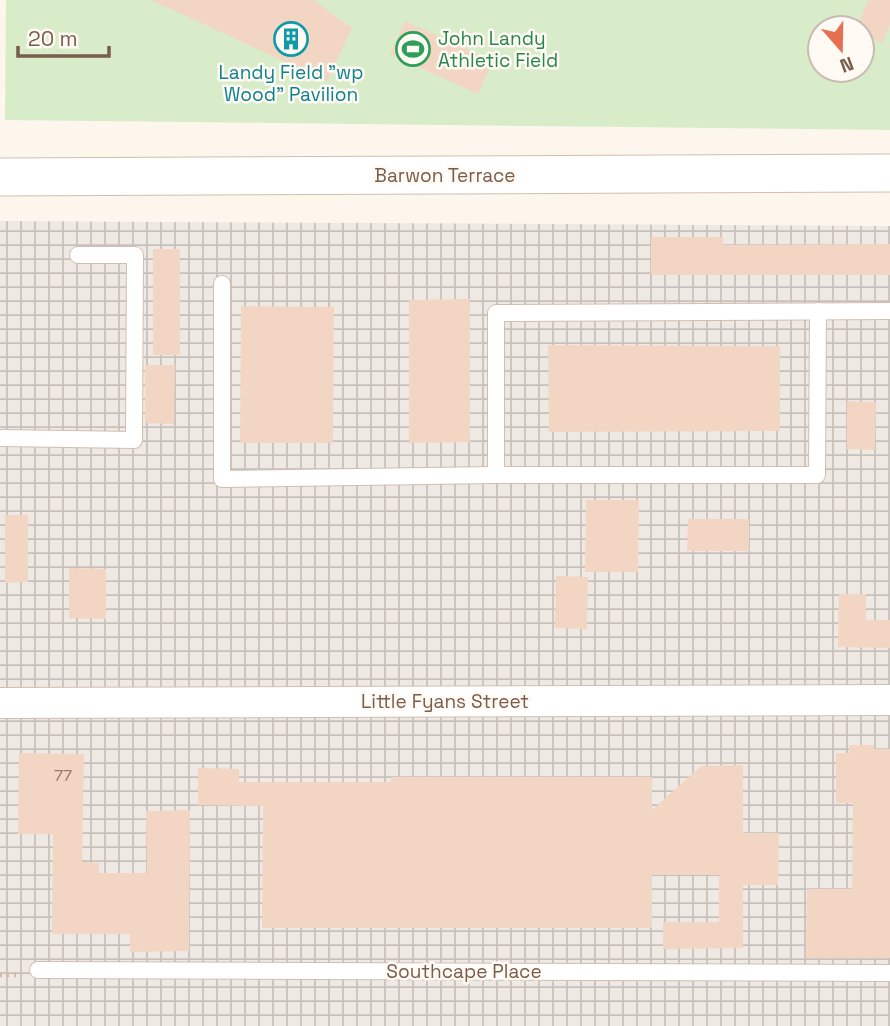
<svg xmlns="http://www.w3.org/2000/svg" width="890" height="1026" viewBox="0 0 890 1026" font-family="'Space Grotesk',sans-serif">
<defs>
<pattern id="industrial-grid" width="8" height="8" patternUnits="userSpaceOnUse" patternTransform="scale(1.75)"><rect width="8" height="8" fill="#efe9e4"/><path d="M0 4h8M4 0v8" fill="none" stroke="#c7c0bb"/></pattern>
</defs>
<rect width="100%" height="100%" fill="#fdf6ec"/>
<polygon fill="url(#industrial-grid)" points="0,221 890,226 890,1026 0,1026"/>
<path fill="#d8ecc9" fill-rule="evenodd" d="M 6,0 L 890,0 L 890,130 L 5,120 ZM 820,28 L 862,28 L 862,70 L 820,70 Z"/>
<g fill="#f3d5c3">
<polygon points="151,0 313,0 352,28 327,81"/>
<polygon points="869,0 890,0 890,24 882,43 862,34 862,28 856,28"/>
<polygon points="405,21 493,61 478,94 390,54"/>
<polygon points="651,237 723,237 723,245 890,244 890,275 651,275"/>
<rect x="153" y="249" width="27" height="106"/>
<polygon points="470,299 470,442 409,443 409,300"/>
<polygon points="241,306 334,307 333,443 240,443"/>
<polygon points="548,345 780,346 780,431 549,432"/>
<polygon points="145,365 175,365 174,424 145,423"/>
<polygon points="847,401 876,402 875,450 847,449"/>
<polygon points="586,500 639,500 638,572 585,572"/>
<polygon points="5,515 28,515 28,582 5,583"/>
<polygon points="688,519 749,519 749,551 687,551"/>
<polygon points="69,568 106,569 106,619 69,618"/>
<polygon points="556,576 588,577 587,629 555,628"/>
<polygon points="839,594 866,594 866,620 890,620 890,648 838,647"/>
<polygon points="849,745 874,745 874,749 890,749 890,958 806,958 807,889 852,889 853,803 836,803 836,753 849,753"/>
<polygon points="19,753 84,754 82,862 99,863 99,873 147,873 146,811 190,810 189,951 130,952 130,934 52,934 53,834 18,834"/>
<polygon points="743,765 743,833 779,833 778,885 743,885 743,948 663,949 663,922 719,922 719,875 652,875 652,928 262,928 263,806 198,805 198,768 239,769 239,782 391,782 391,777 652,777 652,810 701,766"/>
</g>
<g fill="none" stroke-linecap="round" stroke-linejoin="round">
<g stroke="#d1beb0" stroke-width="18">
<g id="service">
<polyline points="222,284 222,479 496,475 817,475 818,311"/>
<polyline points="0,438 134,440 135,255 78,255"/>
<polyline points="496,475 496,313 890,311"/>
<polyline points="38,970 890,973"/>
</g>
</g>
<g stroke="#d1beb0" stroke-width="32">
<polyline id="minor" points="0,703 890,700"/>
</g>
<g stroke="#d1beb0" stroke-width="39">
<polyline id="tertiary" points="0,177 890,173"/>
</g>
<polyline stroke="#d9b8a5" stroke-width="4.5" stroke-dasharray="2 5" stroke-linecap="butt" points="0,975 17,975"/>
<use href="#service" stroke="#fff" stroke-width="16"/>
<use href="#minor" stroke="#fff" stroke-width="30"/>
<use href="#tertiary" stroke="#fff" stroke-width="37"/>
</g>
<defs>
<g id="building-ring" transform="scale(1.75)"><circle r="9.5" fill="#fffaf3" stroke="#0f9aa8" stroke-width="1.5"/><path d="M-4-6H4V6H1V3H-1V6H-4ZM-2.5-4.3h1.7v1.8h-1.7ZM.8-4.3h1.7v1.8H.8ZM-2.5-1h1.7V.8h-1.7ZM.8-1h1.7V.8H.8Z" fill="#0f9aa8"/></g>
<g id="stadium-ring" transform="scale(1.75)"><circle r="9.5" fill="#fffaf3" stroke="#2e9e5b" stroke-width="1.5"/><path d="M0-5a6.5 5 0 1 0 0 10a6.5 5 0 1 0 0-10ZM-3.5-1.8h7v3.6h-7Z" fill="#2e9e5b"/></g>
</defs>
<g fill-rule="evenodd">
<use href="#building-ring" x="291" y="39"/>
<use href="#stadium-ring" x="413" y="49"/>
</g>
<g text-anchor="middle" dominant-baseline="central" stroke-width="5" stroke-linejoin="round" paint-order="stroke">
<g font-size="16" fill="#987a6a">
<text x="63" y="775">77</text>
</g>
<g font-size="19" fill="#27864d" stroke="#fffaf3" text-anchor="start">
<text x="438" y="38">John Landy<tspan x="438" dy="22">Athletic Field</tspan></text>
</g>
<g font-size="19" fill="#0d838f" stroke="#fffaf3">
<text x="291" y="72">Landy Field "wp<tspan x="291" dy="22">Wood" Pavilion</tspan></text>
</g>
<g font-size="19" fill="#7a5c4d" stroke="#fffaf3">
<text x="445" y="175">Barwon Terrace</text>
<text x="445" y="701">Little Fyans Street</text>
<text x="464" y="971">Southcape Place</text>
</g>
</g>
<g transform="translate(841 49) rotate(160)"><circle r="33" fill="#fffaf3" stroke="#cabbb1" stroke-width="2"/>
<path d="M0-5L12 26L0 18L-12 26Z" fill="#e76f51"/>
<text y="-10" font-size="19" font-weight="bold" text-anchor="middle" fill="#7a5c4d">N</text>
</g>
<path d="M18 46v10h91v-10" fill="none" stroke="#7a5c4d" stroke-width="3.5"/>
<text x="28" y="46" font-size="21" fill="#7a5c4d" stroke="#fffaf3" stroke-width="5" paint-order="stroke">20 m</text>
</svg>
